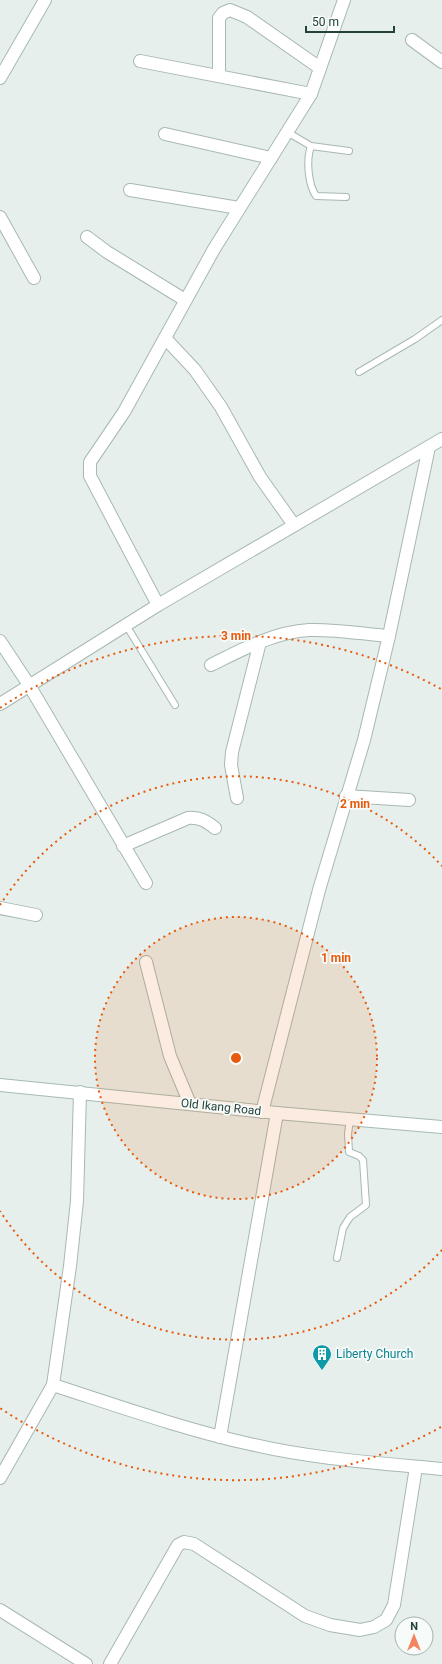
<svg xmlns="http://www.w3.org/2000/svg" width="442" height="1664" viewBox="0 0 442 1664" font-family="Roboto,sans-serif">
<rect width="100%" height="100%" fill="#e6efeb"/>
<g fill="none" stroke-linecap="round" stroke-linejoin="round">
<g stroke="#a8b8b2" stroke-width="8">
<g id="lane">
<polyline points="287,132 311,146 349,151"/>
<path d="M 311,146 C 306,160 308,184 316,196 L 346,197"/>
<polyline points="359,372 415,339 442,320"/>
<polyline points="126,625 175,705"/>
<polyline points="337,1258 343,1228 350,1217 366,1205 363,1160 359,1156 349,1152 348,1134 350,1119"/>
</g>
</g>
<g stroke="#a8b8b2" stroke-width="14">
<g id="street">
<polyline points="412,40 442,62"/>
<polyline points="140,61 311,94"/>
<polyline points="219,76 219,18 223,13 230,10 247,17 320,68"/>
<polyline points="165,134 271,158"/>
<polyline points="130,190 239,208"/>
<polyline points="0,217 34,278"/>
<polyline points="87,237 107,252 185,300"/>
<polyline points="165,338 195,370 221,407 260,477 294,525"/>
<polyline points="158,605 90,476 90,462 124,412 214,249 311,94 344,0"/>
<polyline points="0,641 29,685 146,883"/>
<path d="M 211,665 C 241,650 274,632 309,630 C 335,629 363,634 389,636"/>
<polyline points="0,704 158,605 442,439"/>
<polyline points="346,796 409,800"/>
<polyline points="237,798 231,765 232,752 260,642"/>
<path d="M 123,846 L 188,818 C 200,817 206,821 215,828"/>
<polyline points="0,908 36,915"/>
<polyline points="146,962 170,1056 190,1104"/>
<polyline points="262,1112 319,890 364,740 389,636 429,447"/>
<path d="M 53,1385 C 118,1406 183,1429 250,1444 C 313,1459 378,1463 442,1469"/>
<polyline points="220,1437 277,1113"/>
<polyline points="0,1478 53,1385 70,1266 77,1201 80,1092"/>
<polyline points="0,1610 86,1664"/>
<polyline points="110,1664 178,1545 184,1542 194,1544 305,1616 330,1625 360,1630 374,1627 386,1620 394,1605 416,1467"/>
</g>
</g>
<g stroke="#a4bbb3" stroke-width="14">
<g id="secondary">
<polyline points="0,78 45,0"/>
<polyline points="0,1085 277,1113 442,1127"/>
</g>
</g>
<use href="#lane" stroke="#fff" stroke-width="6"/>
<use href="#street" stroke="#fff" stroke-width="12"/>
<use href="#secondary" stroke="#fff" stroke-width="12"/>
</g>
<circle cx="236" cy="1058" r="141" fill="#e8590c" fill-opacity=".12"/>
<g fill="none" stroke="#e8590c" stroke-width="2" stroke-dasharray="2 4">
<circle cx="236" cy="1058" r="141"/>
<path d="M442 1250A281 281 0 0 1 0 1211M0 905A281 281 0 0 1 442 866"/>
<path d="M441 1427A422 422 0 0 1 0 1408M0 708A422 422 0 0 1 441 689"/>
</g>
<defs>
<g id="building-pin" transform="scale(1)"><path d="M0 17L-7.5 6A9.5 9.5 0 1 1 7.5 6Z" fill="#0f9aa8" stroke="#f7fbf9"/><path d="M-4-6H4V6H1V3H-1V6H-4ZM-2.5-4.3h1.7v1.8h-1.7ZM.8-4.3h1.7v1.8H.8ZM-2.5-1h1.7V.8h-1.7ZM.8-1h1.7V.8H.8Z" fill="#fff"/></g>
</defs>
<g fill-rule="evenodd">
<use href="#building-pin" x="322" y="1354"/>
</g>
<g text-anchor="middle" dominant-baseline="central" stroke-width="3.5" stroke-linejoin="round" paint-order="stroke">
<g font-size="12" fill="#24423a" stroke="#f7fbf9">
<text transform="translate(221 1107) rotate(6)">Old Ikang Road</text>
</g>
<g font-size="12" fill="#0d838f" stroke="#f7fbf9" text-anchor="start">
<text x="336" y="1354">Liberty Church</text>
</g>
</g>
<circle cx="236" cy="1058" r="6" fill="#e8590c" stroke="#f7fbf9" stroke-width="2"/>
<g font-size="12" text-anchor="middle" font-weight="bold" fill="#e8590c" stroke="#f7fbf9" stroke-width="3.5" stroke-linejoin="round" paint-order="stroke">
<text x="236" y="640">3 min</text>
<text x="355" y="808">2 min</text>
<text x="336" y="962">1 min</text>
</g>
<g transform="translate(414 1636)"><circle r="19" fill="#f7fbf9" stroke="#a3b1ad"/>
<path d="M0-3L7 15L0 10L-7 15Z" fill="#f4845f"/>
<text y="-6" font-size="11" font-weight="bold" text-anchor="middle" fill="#24423a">N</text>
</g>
<path d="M306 26v6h88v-6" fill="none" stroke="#24423a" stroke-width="2"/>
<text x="312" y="26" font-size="12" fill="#24423a" stroke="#f7fbf9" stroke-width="3" paint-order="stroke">50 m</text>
</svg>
